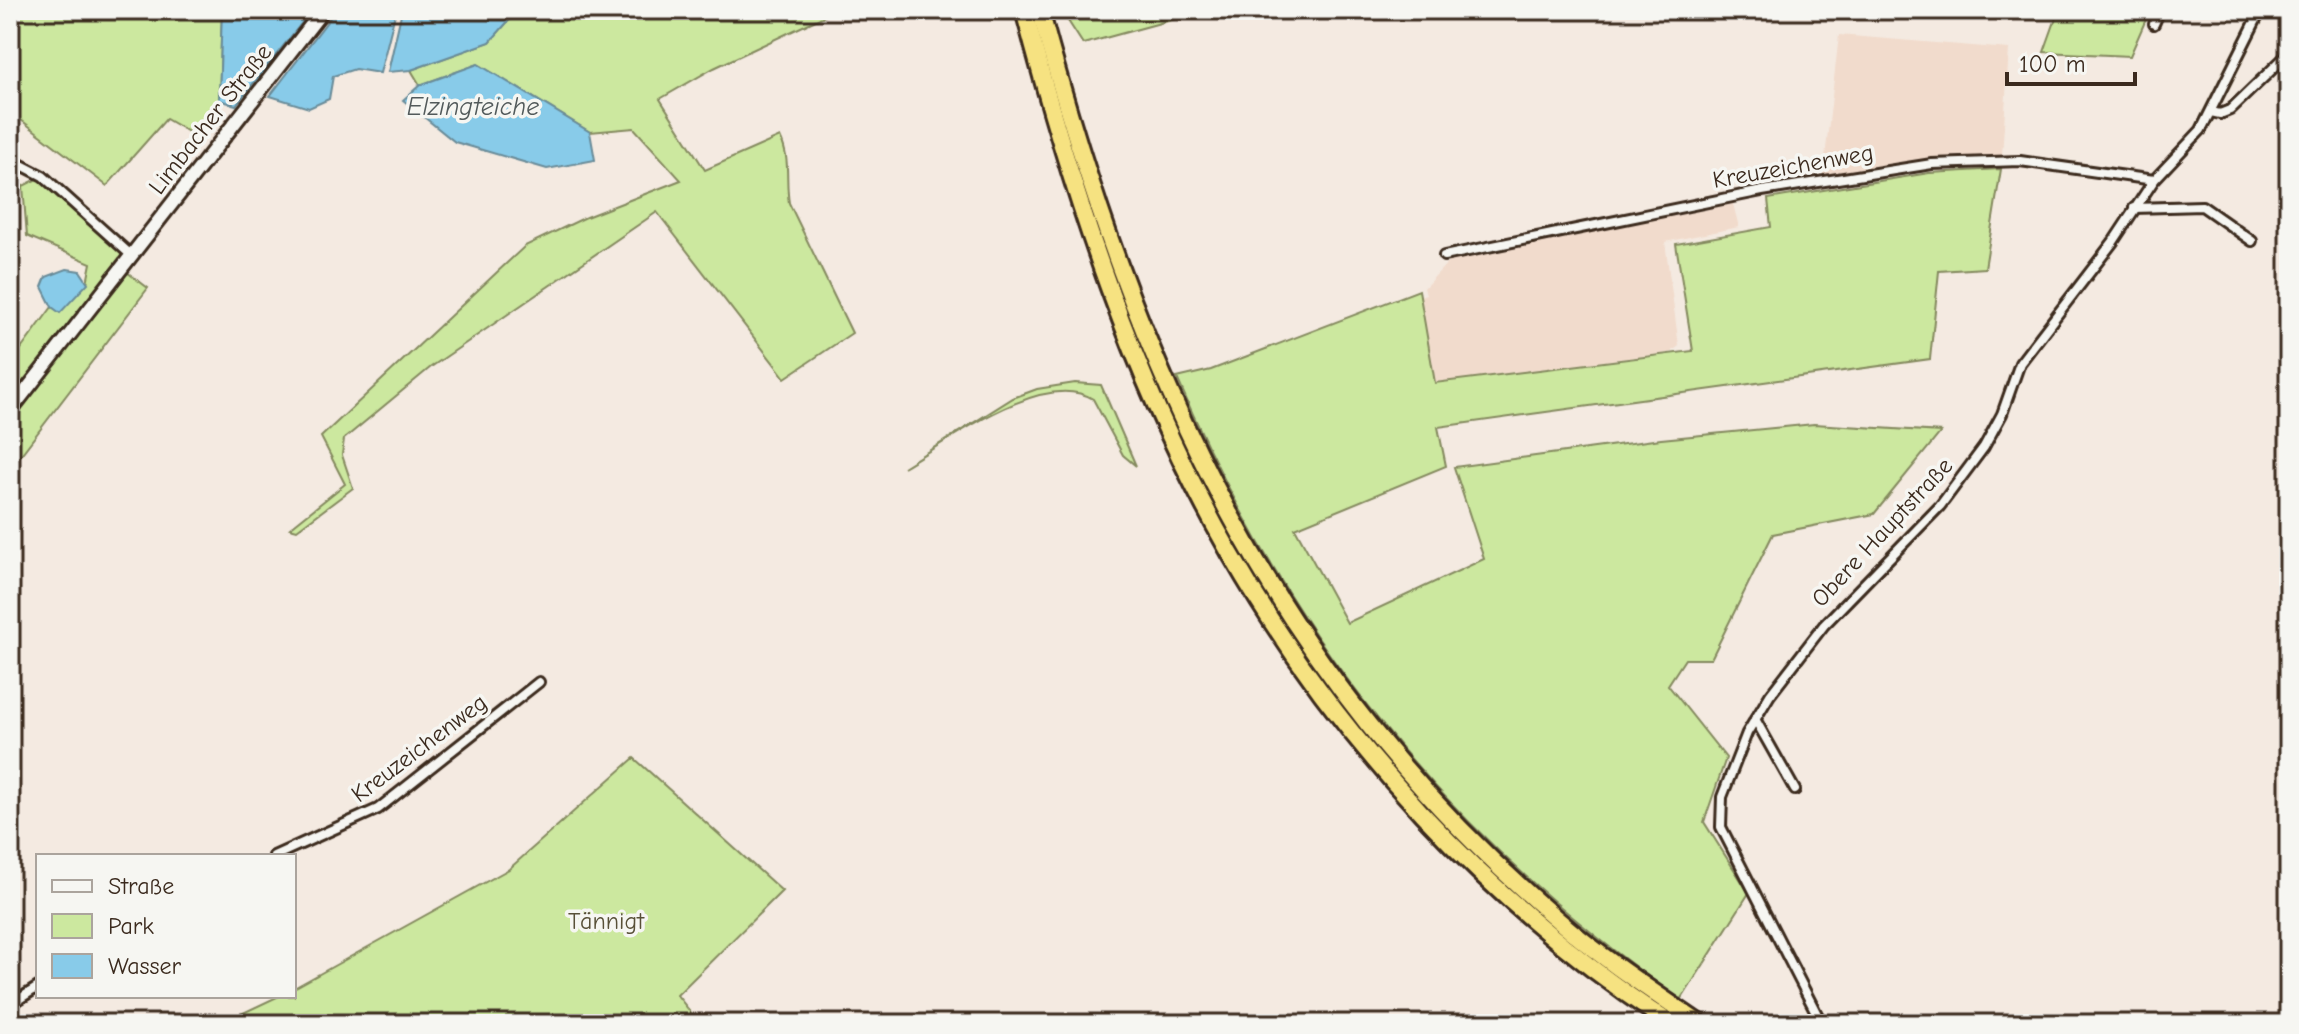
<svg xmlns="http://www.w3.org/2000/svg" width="2299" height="1034" viewBox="0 0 2299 1034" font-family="'Comic Neue',sans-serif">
<rect width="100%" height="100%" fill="#f4eae1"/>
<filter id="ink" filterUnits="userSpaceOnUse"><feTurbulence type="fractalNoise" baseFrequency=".0125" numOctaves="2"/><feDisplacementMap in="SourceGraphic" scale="16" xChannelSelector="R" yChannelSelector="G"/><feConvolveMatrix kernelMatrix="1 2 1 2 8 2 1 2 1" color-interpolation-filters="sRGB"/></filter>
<g filter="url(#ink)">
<g fill="#f1dbcc">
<polygon points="1839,35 2009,49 2002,156 1931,159 1823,175"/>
<polygon points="1733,204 1739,227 1665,242 1679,346 1670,353 1434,383 1420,296 1426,294 1424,288 1450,260"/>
</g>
<g fill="#cce89f" stroke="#84895e" stroke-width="2">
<polygon points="10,10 222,10 219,100 201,139 166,119 107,186 21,120 10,119"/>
<path d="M 518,10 L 837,10 L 714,68 L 660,99 L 705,170 L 780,137 C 791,160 785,179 789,203 L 852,333 L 785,378 L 657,212 L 431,367 L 344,439 L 342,455 L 353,488 L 297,530 L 290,528 L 345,484 L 321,437 L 525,246 L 586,217 L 681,180 L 634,128 L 590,132 L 478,64 L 420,85 L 411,70 L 490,42 Z"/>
<polygon points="1061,10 1208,10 1083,44"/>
<polygon points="2059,10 2150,10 2130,56 2044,52"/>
<path d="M 2001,169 L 1985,268 L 1939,271 L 1930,359 L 1438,427 L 1446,466 L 1295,528 L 1347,623 L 1484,559 L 1454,467 L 1661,439 L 1814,424 L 1941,432 L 1874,514 L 1773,534 L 1711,659 L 1685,659 L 1668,685 L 1726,758 L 1704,822 L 1749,893 L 1681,1000 C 1448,837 1288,639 1177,378 L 1211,370 L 1419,290 L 1435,383 L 1693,351 L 1676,244 L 1771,227 L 1768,199 L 1929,173 Z"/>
<polygon points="43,176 132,256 123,269 148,288 10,469 10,364 52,307 60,312 87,283 91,263 27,236 23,186"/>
<path d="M 1075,383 L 1101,385 L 1136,466 L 1123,455 L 1093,399 C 1042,369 949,441 903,467 L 1013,398 L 1037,389 Z"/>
<polygon points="634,758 782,891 677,995 700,1024 220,1024 279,996 294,996 294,988 509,869"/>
</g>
<g fill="#88cbe9" stroke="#698b98" stroke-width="2">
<polygon points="222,10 312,10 236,105 219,100"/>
<polygon points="336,10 396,10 380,73 355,69 333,76 329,99 309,108 270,96"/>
<polygon points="402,10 518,10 490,42 411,70 388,72"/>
<polygon points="478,64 590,132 595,160 547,169 455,142 403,100 420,85"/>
<polygon points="67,269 80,271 88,283 60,313 52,307 42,287 46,277"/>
</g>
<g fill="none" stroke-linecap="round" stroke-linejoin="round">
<g stroke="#3b2a1e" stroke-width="14">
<g id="minor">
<polyline points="2154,24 2160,10"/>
<polyline points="2211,112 2220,114 2230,110 2289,53"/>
<polyline points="10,159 43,176 132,256"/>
<polyline points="2134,208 2202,206 2252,241"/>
<polyline points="1444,256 1762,191 1932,164 2020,161 2154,180"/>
<polyline points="1755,719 1795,790"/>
<polyline points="274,856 378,809 539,682"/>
<polyline points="10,1005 38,987"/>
<polyline points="1822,1024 1721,827 1722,797 1747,733 1770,695 1824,625 1940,506 1984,447 2002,414 2020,363 2113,242 2154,180 2201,130 2261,10"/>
</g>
</g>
<g stroke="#3b2a1e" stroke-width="18">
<polyline id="secondary" points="10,411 323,10"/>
</g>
<g stroke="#3b2a1e" stroke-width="22">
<g id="motorway">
<path d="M 1024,10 C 1073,197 1134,385 1230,553 C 1337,740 1490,906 1671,1024"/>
<path d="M 1040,10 C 1137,372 1267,672 1559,921 C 1603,959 1652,991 1700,1024"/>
</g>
</g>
<use href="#minor" stroke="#f6f6f2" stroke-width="8"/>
<use href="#secondary" stroke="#f6f6f2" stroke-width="12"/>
<use href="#motorway" stroke="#f6e281" stroke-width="16"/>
</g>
</g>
<g text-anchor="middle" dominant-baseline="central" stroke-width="7" stroke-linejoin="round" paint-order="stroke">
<g font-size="24" fill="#3b2a1e" stroke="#f6f6f2">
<text transform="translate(210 119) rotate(-52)">Limbacher Straße</text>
<text transform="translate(1793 166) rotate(-10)">Kreuzeichenweg</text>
<text transform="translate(1882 532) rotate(-47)">Obere Hauptstraße</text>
<text transform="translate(419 748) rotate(-37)">Kreuzeichenweg</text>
</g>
<g font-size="24" fill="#585038" stroke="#f6f6f2">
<text x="606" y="921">Tännigt</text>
</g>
<g font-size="26" font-style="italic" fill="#525a5b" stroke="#f6f6f2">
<text x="473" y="107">Elzingteiche</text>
</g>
</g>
<rect width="2299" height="1034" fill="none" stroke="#f6f6f2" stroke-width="40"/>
<rect x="20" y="20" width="2259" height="994" fill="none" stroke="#3b2a1e" stroke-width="3" filter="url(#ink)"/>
<rect x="36" y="854" width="260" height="144" fill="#f6f6f2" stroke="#aba49d" stroke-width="2"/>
<rect x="52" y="880" width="40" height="12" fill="#f6f6f2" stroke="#aba49d" stroke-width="2"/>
<text x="108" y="894" font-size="24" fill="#3b2a1e">Straße</text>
<rect x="52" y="914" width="40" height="24" fill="#cce89f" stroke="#aba49d" stroke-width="2"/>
<text x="108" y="934" font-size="24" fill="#3b2a1e">Park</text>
<rect x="52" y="954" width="40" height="24" fill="#88cbe9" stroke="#aba49d" stroke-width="2"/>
<text x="108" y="974" font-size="24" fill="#3b2a1e">Wasser</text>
<path d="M2007 72v12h128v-12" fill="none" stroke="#3b2a1e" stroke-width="4"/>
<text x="2019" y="72" font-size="24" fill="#3b2a1e" stroke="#f6f6f2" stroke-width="6" paint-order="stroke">100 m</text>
</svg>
